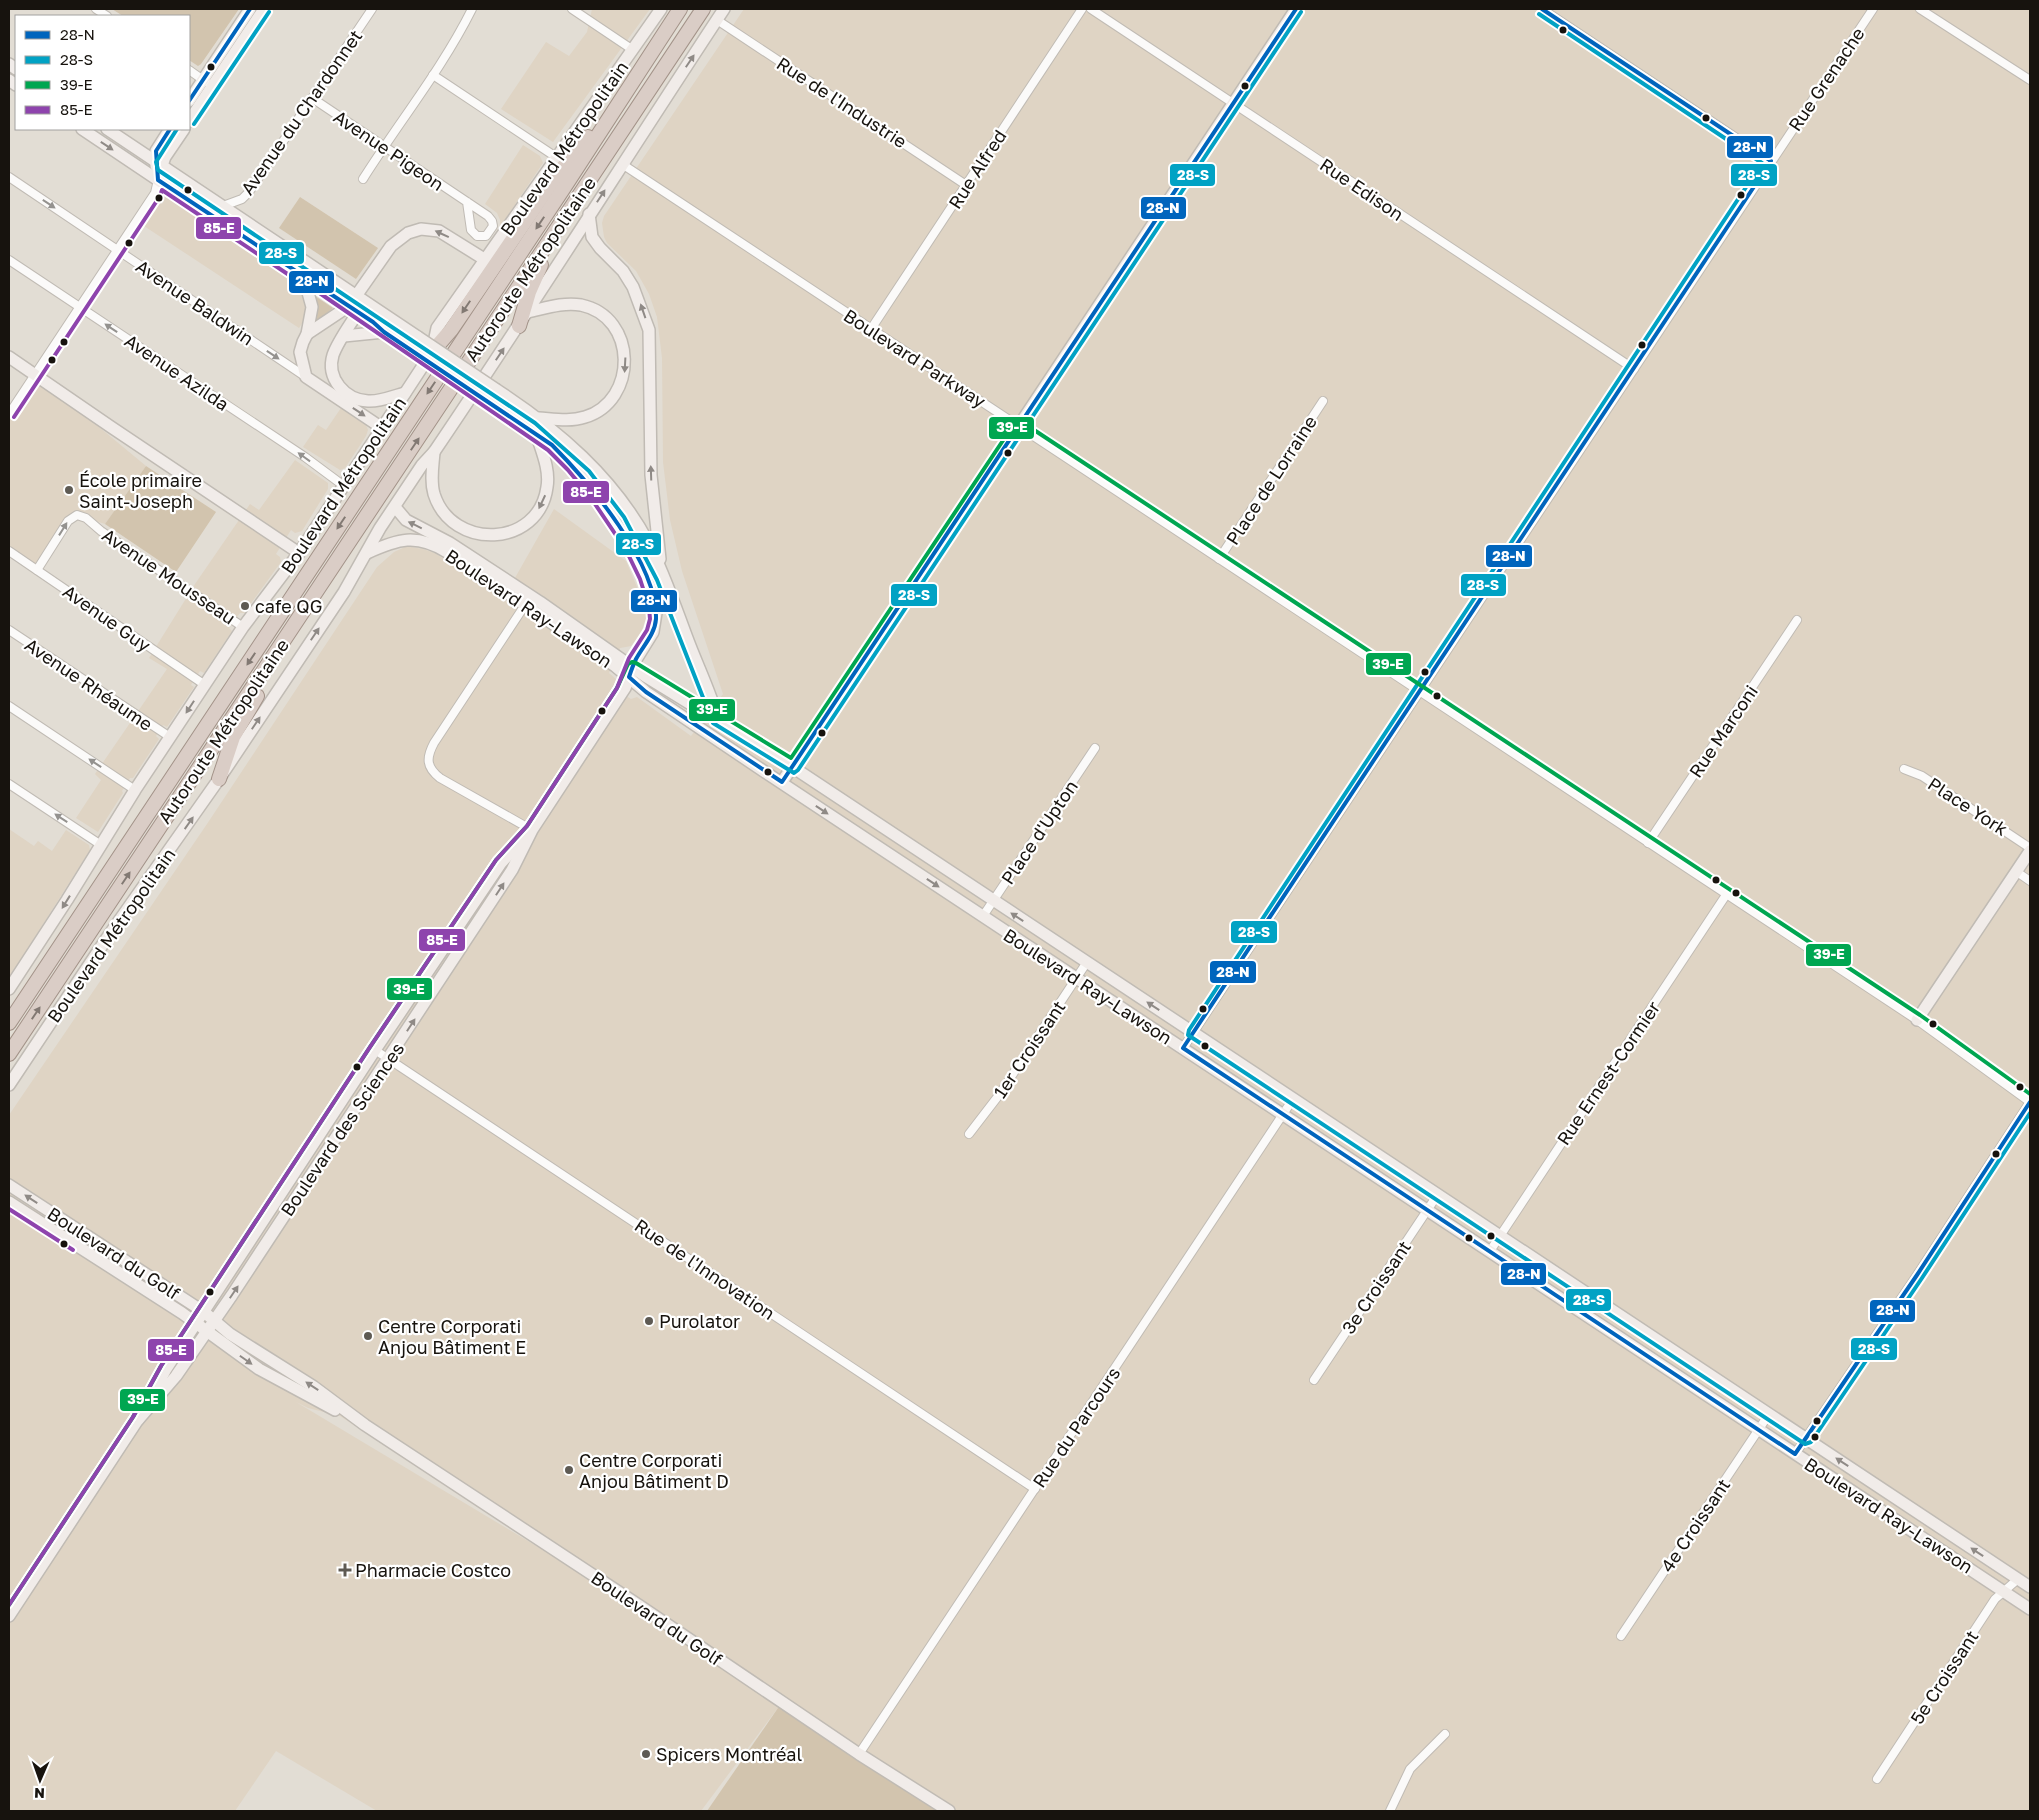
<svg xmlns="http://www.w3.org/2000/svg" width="2039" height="1820" viewBox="0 0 2039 1820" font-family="'Golos Text',sans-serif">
<rect width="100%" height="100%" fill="#e2ddd4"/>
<g fill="#dfd4c4" fill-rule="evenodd">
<polygon points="592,9 650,9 553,142 501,109 546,42 569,56 587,32"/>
<path d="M 744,9 L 2030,9 L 2030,1811 L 940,1811 L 780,1705 L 701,1811 L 377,1811 L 276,1751 L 235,1811 L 9,1811 L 9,1115 L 209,821 L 377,567 L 394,552 L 405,547 L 411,547 L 423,549 L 435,553 L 503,599 L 554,509 L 626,561 L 645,606 L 646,618 L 641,633 L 631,646 L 620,648 L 609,673 L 616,679 L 613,688 L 631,699 L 637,697 L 691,736 L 723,694 L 682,571 L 670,520 L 663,462 L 662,358 L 657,317 L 649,294 L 636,271 L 607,243 L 604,237 L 602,223 L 604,216 ZM 296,1402 L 308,1408 L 340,1416 L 558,1559 Z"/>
<polygon points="523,145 540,156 543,163 500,227 500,220 497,213 485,204"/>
<polygon points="164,197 168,198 297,285 303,293 306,308 303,322 299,328 144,226 159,203 162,204 164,201 162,199"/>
<polygon points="35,374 146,466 105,524 77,515 37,570 9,551 9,414"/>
<polygon points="341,408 366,425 368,430 366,436 345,468 340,470 303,447 318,425 326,430"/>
<polygon points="295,460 328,483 328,489 302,531 295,533 291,530 276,554 280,557 281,562 244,613 240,613 229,628 232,631 204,673 200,671 191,685 194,687 167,727 163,725 156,736 159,739 133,778 130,778 122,791 123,793 98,832 76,818 101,780 95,774 167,669 149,658 195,584 250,504 259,510"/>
<polygon points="9,829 34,846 38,841 52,851 66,830 89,845 90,850 9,978"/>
</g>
<g fill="#d2c4ae">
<polygon points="112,9 239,9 201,64 198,66 189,60 189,16 123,16"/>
<polygon points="300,197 378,248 356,279 279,228"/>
<polygon points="315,296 333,308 314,324 317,310"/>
<polygon points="146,466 216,512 176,572 105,524"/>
<polygon points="780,1705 949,1811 707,1811"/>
</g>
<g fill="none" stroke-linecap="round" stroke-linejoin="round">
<g stroke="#c0bbb4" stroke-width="10">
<g id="street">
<polyline points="96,9 107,16"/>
<polyline points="572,9 633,50"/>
<polyline points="1091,9 1634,369"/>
<polyline points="1542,9 1771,161"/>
<polyline points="1920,9 2030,80"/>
<polyline points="717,20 966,185"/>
<polyline points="189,70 206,82"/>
<polyline points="433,75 556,157"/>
<polyline points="312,98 488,216 492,221 493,226 486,236 477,236 471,230 467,202"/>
<polyline points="622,164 1917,1020 2030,1102"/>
<polyline points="9,177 306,377"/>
<path d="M 363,179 C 399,122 442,69 472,9"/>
<polyline points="223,206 242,199 249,192 372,9"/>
<polyline points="9,260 305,457 344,486"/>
<polyline points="871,329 1082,9"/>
<polyline points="9,414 155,193 158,180"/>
<polyline points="9,551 205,685"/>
<polyline points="1219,559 1323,401"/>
<polyline points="37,570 68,521 77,515 86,518 101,531 243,627"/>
<path d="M 527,602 L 434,743 C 426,758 426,767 440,778 L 532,830"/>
<polyline points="9,630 170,737"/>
<polyline points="9,706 135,790"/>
<polyline points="1904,769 1922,776 2030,848"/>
<polyline points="9,784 101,845"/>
<polyline points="1648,843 1797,620"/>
<polyline points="2017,872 2030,881"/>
<polyline points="983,916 1095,748"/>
<polyline points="1183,1048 1873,9"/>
<polyline points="375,1050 1035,1489"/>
<polyline points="969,1134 999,1095 1087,962"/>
<polyline points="1490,1251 1726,895"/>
<polyline points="1314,1380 1438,1194"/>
<polyline points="1795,1454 1917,1275 2030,1102"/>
<polyline points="1621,1636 1769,1414"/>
<polyline points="859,1754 1293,1099"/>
<polyline points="1877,1779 1995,1599 2018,1579"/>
<polyline points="1390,1811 1410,1769 1445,1734"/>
</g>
</g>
<g stroke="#c0bbb4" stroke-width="14">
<g id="secondary">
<polyline points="9,64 16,69"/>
<polyline points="9,80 16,85"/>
<polyline points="189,101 250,9"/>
<polyline points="189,121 264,9"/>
<polyline points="82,129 304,278 321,287 410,349"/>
<polyline points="107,129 418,337"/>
<polyline points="156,166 156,151 170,129"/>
<polyline points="160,171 165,157 184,129"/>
<polyline points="589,214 592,237 600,248 623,271 633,287 649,330 651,475 660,559"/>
<polyline points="304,278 312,307 307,334 303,342 300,352 306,377 382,428"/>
<path d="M 358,306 L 358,312 C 350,325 338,341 333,355 C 326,378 345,400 368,401 C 380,402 393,396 405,393"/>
<path d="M 528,312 C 546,308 563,302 581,305 C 638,317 638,401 585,417 C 570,422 554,419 539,418"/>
<polyline points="307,334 349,306 391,246 408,233 421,229 439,231 484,259"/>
<polyline points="344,336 384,332"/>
<polyline points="9,357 111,427 299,553"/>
<path d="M 497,390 C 558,430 613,477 648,542 C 664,573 675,606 687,638 C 697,665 710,691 718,719"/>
<path d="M 434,452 C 433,466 430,480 434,494 C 452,551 539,548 547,487 C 550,470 542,452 537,436"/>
<polyline points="395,507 406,520 450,543 540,602 645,676 702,711 718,719 785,762 2030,1587"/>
<path d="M 367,553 C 398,539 416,533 447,552 L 615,666 L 646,692 L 768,774 L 2030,1609"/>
<polyline points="782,782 1296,9"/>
<polyline points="9,989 67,900 135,790 243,627 299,553 394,410 432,352 437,328 661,9"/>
<polyline points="1917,1020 2030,851"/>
<path d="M 9,1085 L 107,938 L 219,779 L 344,592 L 380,528 L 422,465 L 434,452 C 533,306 627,156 724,9"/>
<polyline points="9,1185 204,1312 230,1334 314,1387 365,1425 640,1606 859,1754 949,1811"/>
<polyline points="9,1202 182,1313 259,1369 335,1410"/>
<polyline points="150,1399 166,1369 375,1050 501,863 524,838"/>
<polyline points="138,1420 176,1376 232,1295 512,870 532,830 625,688 635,661 653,632 656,613 650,588 631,547 611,515 588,484 552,445 489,402"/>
<polyline points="9,1616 141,1415"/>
</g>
</g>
<g stroke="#a39389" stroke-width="16">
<g id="highway">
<polyline points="519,326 529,292 541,265"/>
<polyline points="432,352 451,330 556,176 588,137"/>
<polyline points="219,779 233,737 257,696"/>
<polyline points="9,1023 567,183 680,9"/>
<polyline points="9,1054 703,9"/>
</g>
</g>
<use href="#street" stroke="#fbfaf9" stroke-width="8"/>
<use href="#secondary" stroke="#f1ece9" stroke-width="11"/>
<use href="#highway" stroke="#dacdc6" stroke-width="14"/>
<g stroke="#c0bbb4" stroke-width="14" stroke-linecap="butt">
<g id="secondary-bridge">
<polyline points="418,337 497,390"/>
<polyline points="410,349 489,402"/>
</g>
</g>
<use href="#secondary-bridge" stroke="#f1ece9" stroke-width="11"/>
<g stroke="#fff" stroke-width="8">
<g id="bus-1">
<polyline points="1542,9 1771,161 1183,1048 1795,1454 1917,1275 2030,1102"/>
<polyline points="189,101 250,9"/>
<path d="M 170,129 L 156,151 L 158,180 L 373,322 L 384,332 L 552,445 C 589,482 658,564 656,619 C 655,634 643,646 636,659 C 633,665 631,671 629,677 L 646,692 L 782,782 L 1296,9"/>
</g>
</g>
<g stroke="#fff" stroke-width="8">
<g id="bus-2">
<polyline points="1539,14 1762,163 1189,1030 1188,1035 1805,1444 1811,1442 1922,1278 2030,1113"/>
<polyline points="194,124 269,12"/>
<polyline points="177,129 156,162 158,170 535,423 589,471 624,517 657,580 713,723 794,773 798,770 1301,12"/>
</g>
</g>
<g stroke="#fff" stroke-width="8">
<polyline id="bus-3" points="9,1605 133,1417 161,1366 370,1047 496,860 527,826 617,688 628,664 632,662 636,663 791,758 1014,424 1018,421 1022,422 1920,1015 2030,1094"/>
</g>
<g stroke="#fff" stroke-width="8">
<g id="bus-4">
<polyline points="9,1209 73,1250"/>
<polyline points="9,1605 133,1417 161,1366 370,1047 496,860 527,826 617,688 629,658 647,630 650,619 649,607 640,579 626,550 591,498 568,470 548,450 318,292 301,283 162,190 160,196 14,417"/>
</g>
</g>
<use href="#bus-1" stroke="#0065bd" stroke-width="4"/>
<use href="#bus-2" stroke="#01a2c4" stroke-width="4"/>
<use href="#bus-3" stroke="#00a651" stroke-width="4"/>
<use href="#bus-4" stroke="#8e44ad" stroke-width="4"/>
</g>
<defs><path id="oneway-solid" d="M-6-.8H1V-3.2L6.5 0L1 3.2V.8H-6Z" transform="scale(1.25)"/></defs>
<g fill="#8f8a86">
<use href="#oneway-solid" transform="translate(690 61) rotate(-56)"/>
<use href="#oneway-solid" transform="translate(107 146) rotate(34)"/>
<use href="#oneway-solid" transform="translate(601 196) rotate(-57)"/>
<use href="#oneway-solid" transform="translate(442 234) rotate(-155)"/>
<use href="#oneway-solid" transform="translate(643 311) rotate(-109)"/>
<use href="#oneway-solid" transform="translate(500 354) rotate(-56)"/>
<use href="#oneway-solid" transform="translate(625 365) rotate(93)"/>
<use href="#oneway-solid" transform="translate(359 412) rotate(34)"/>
<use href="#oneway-solid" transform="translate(651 473) rotate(-92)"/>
<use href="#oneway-solid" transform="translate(542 502) rotate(115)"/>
<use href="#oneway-solid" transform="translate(415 525) rotate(-154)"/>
<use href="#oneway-solid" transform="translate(315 634) rotate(-56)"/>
<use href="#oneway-solid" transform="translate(190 707) rotate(123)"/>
<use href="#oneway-solid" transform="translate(256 723) rotate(-56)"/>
<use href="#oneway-solid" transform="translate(822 810) rotate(34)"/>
<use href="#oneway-solid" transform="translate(189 823) rotate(-55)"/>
<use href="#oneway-solid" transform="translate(933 883) rotate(34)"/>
<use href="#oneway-solid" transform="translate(500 889) rotate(-57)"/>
<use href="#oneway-solid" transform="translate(66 902) rotate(122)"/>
<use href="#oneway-solid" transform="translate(1017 917) rotate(-147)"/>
<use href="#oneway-solid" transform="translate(1153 1006) rotate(-147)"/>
<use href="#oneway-solid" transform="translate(411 1025) rotate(-57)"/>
<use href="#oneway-solid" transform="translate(31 1199) rotate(-147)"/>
<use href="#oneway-solid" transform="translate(234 1292) rotate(-56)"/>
<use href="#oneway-solid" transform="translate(246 1360) rotate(35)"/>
<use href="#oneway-solid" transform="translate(312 1386) rotate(-147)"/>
<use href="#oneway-solid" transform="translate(1842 1462) rotate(-147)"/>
<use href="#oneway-solid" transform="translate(1977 1552) rotate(-146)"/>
</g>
<g fill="#94928f">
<use href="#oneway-solid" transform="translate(49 204) rotate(34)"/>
<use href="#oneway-solid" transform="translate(111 328) rotate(-146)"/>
<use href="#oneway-solid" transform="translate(273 355) rotate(34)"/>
<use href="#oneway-solid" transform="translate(304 457) rotate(-144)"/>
<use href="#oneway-solid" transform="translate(63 529) rotate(-58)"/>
<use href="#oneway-solid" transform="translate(95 763) rotate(-146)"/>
<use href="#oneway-solid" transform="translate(61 818) rotate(-147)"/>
</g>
<g fill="#827973">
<use href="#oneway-solid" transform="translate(540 223) rotate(124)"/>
<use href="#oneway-solid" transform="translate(466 307) rotate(124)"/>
<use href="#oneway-solid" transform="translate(431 388) rotate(124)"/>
<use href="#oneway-solid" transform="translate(415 444) rotate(-56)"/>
<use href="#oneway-solid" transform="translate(341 523) rotate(124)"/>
<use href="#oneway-solid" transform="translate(251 659) rotate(124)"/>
<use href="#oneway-solid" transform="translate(126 878) rotate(-56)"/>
<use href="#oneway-solid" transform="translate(36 1013) rotate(-56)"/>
</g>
<g fill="#17130e" stroke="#fff" stroke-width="2">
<circle cx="1563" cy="30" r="4.5"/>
<circle cx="211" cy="67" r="4.5"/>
<circle cx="1245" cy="86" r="4.5"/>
<circle cx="1706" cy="118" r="4.5"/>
<circle cx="188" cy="190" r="4.5"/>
<circle cx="1741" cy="195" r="4.5"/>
<circle cx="159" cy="198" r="4.5"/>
<circle cx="129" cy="243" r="4.5"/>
<circle cx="64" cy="342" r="4.5"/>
<circle cx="1642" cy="345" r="4.5"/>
<circle cx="52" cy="360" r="4.5"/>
<circle cx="1008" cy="453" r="4.5"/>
<circle cx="1425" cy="672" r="4.5"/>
<circle cx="1437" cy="696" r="4.5"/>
<circle cx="602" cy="711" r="4.5"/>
<circle cx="822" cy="733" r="4.5"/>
<circle cx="768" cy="772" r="4.5"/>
<circle cx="1716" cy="880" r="4.5"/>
<circle cx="1736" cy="893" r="4.5"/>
<circle cx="1203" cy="1009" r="4.5"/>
<circle cx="1933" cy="1024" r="4.5"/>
<circle cx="1205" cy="1046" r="4.5"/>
<circle cx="357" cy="1067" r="4.5"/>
<circle cx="2020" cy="1087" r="4.5"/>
<circle cx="1996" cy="1154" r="4.5"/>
<circle cx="1491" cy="1236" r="4.5"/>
<circle cx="1469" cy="1238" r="4.5"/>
<circle cx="64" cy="1244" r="4.5"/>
<circle cx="210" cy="1292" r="4.5"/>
<circle cx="1817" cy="1421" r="4.5"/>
<circle cx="1815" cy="1437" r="4.5"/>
</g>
<g fill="#5e5a53" stroke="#fff" stroke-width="2">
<circle cx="69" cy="490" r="5"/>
<circle cx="245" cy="606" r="5"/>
<circle cx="649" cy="1321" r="5"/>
<circle cx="368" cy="1336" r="5"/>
<circle cx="569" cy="1470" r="5"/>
<path d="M342.5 1562.5h5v5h5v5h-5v5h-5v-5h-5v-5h5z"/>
<circle cx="646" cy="1754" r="5"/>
</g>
<g text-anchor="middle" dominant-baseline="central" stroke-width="4.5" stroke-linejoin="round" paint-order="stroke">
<g font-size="18" fill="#17130e" stroke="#fff">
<text transform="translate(1826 79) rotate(-56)">Rue Grenache</text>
<text transform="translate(842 102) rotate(33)">Rue de l'Industrie</text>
<text transform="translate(301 112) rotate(-55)">Avenue du Chardonnet</text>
<text transform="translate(564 148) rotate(-55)">Boulevard Métropolitain</text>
<text transform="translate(389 150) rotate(34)">Avenue Pigeon</text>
<text transform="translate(977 169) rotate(-57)">Rue Alfred</text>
<text transform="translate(1362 189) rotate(34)">Rue Edison</text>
<text transform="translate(530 269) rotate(-56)">Autoroute Métropolitaine</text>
<text transform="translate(195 302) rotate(34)">Avenue Baldwin</text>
<text transform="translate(915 358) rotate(33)">Boulevard Parkway</text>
<text transform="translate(177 372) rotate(34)">Avenue Azilda</text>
<text transform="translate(1271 480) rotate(-57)">Place de Lorraine</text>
<text transform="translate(343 485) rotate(-56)">Boulevard Métropolitain</text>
<text transform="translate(169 576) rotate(34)">Avenue Mousseau</text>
<text transform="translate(529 608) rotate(34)">Boulevard Ray-Lawson</text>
<text transform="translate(107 618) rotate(35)">Avenue Guy</text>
<text transform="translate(89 684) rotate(34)">Avenue Rhéaume</text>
<text transform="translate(223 731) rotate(-56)">Autoroute Métropolitaine</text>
<text transform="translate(1723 731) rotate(-56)">Rue Marconi</text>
<text transform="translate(1968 806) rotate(33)">Place York</text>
<text transform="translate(1039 832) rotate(-56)">Place d'Upton</text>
<text transform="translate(111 935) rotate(-55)">Boulevard Métropolitain</text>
<text transform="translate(1088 986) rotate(33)">Boulevard Ray-Lawson</text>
<text transform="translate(1029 1049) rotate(-56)">1er Croissant</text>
<text transform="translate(1608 1073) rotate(-56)">Rue Ernest-Cormier</text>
<text transform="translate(342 1129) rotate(-56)">Boulevard des Sciences</text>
<text transform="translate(114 1253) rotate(33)">Boulevard du Golf</text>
<text transform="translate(705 1269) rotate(34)">Rue de l'Innovation</text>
<text transform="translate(1376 1287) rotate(-56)">3e Croissant</text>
<text transform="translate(1076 1427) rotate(-56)">Rue du Parcours</text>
<text transform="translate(1889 1515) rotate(33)">Boulevard Ray-Lawson</text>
<text transform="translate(1695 1525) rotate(-56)">4e Croissant</text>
<text transform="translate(657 1618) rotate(34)">Boulevard du Golf</text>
<text transform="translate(1944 1677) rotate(-57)">5e Croissant</text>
</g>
<g font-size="18" fill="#17130e" stroke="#fff" text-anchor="start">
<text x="79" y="480">École primaire<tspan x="79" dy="21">Saint-Joseph</tspan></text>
<text x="255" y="606">cafe QG</text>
<text x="659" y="1321">Purolator</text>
<text x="378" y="1326">Centre Corporati<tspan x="378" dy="21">Anjou Bâtiment E</tspan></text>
<text x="579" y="1460">Centre Corporati<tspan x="579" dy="21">Anjou Bâtiment D</tspan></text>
<text x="355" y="1570">Pharmacie Costco</text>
<text x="656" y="1754">Spicers Montréal</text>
</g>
</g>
<g stroke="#fff" stroke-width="2">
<rect x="1726" y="135" width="48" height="24" rx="5" fill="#0065bd"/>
<rect x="1169" y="163" width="47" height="24" rx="5" fill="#01a2c4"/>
<rect x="1730" y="163" width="48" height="24" rx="5" fill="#01a2c4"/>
<rect x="1140" y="196" width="47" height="24" rx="5" fill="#0065bd"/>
<rect x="195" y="216" width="47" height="24" rx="5" fill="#8e44ad"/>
<rect x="258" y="241" width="47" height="24" rx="5" fill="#01a2c4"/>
<rect x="288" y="270" width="47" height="24" rx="5" fill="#0065bd"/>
<rect x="988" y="416" width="47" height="24" rx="5" fill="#00a651"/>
<rect x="562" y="480" width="48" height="24" rx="5" fill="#8e44ad"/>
<rect x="615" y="532" width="47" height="24" rx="5" fill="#01a2c4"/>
<rect x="1485" y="544" width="48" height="24" rx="5" fill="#0065bd"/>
<rect x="1460" y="573" width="47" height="24" rx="5" fill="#01a2c4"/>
<rect x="890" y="583" width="48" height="24" rx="5" fill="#01a2c4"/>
<rect x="630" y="589" width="48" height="24" rx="5" fill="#0065bd"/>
<rect x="1365" y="652" width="47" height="24" rx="5" fill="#00a651"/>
<rect x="688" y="698" width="48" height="24" rx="5" fill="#00a651"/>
<rect x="1230" y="920" width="48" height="24" rx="5" fill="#01a2c4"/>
<rect x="418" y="928" width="48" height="24" rx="5" fill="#8e44ad"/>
<rect x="1805" y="943" width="47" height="24" rx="5" fill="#00a651"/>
<rect x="1209" y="960" width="48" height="24" rx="5" fill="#0065bd"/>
<rect x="386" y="977" width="47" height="24" rx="5" fill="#00a651"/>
<rect x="1500" y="1262" width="47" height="24" rx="5" fill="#0065bd"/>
<rect x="1565" y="1288" width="47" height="24" rx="5" fill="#01a2c4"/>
<rect x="1869" y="1299" width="47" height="24" rx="5" fill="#0065bd"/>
<rect x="1850" y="1337" width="48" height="24" rx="5" fill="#01a2c4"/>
<rect x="147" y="1338" width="48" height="24" rx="5" fill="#8e44ad"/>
<rect x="119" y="1388" width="47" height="24" rx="5" fill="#00a651"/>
</g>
<g font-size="14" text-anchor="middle" font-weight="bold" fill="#fff">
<text x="1750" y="152">28-N</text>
<text x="1193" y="180">28-S</text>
<text x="1754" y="180">28-S</text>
<text x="1163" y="213">28-N</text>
<text x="219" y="233">85-E</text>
<text x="281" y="258">28-S</text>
<text x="312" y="286">28-N</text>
<text x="1012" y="432">39-E</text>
<text x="586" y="497">85-E</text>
<text x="638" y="549">28-S</text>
<text x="1509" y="561">28-N</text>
<text x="1483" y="590">28-S</text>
<text x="914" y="600">28-S</text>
<text x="654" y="605">28-N</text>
<text x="1388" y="669">39-E</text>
<text x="712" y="714">39-E</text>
<text x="1254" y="937">28-S</text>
<text x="442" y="945">85-E</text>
<text x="1829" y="959">39-E</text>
<text x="1233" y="977">28-N</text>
<text x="409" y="994">39-E</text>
<text x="1524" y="1279">28-N</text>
<text x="1589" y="1305">28-S</text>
<text x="1893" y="1315">28-N</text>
<text x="1874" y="1354">28-S</text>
<text x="171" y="1355">85-E</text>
<text x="143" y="1404">39-E</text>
</g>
<rect width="2039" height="1820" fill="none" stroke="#17130e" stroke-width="20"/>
<rect x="15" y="15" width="175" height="115" fill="#ffffff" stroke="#a2a19f"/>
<rect x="25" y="31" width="25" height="8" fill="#0065bd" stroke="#a2a19f"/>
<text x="60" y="40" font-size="15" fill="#17130e">28-N</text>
<rect x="25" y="56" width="25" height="8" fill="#01a2c4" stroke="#a2a19f"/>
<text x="60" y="65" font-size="15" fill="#17130e">28-S</text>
<rect x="25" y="81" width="25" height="8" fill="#00a651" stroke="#a2a19f"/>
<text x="60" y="90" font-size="15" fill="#17130e">39-E</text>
<rect x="25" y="106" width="25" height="8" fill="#8e44ad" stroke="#a2a19f"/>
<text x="60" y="115" font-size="15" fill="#17130e">85-E</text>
<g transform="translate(40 1780) rotate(182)" stroke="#ffffff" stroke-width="4" paint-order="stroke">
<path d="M0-4L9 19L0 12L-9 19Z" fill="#17130e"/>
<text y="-8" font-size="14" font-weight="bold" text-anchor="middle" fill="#17130e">N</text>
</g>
</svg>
